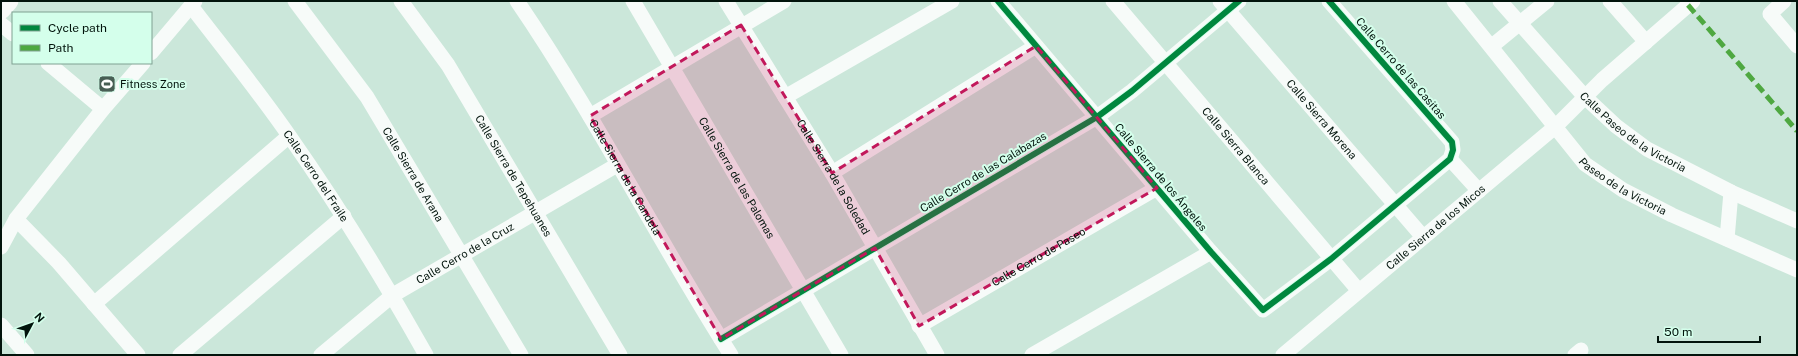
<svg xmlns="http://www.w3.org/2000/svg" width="1798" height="356" viewBox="0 0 1798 356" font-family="'Public Sans',sans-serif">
<rect width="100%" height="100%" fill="#cbe7da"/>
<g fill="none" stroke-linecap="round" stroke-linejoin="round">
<g stroke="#f7fbf9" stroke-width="15">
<path id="s1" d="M 295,1 L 367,97 L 521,355"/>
<path id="s2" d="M 401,1 L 448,65 L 620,355"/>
<path id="s3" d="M 517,1 C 595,115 657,239 731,355"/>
<path id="s4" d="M 633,1 L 841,355"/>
<path id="s5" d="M 726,1 L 832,173 L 937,355"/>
<polyline points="998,1 1211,252 1263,310 1331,259 1450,159 1453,150 1452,142 1329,1"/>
<path id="s6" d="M 1113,1 L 1359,291"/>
<path id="s7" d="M 1220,1 L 1423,237"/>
<path id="s8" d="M 1454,1 L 1585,164 L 1623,190 L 1672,215 L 1797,270"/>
<path id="s9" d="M 1500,1 L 1585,97 L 1616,126 L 1647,149 L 1731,192 L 1797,221"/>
<polyline points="1610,1 1646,42"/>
<polyline points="1784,1 1770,14 1797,46"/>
<path id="s10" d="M 191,6 C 224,49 259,92 290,137 C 339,207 384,280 426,355"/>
<polyline points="1,24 13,34"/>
<polyline points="1492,46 1547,1"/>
<polyline points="151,53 195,1"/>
<polyline points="48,63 103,109"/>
<polyline points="785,97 952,1"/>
<polyline points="590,116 784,1"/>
<polyline points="1450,159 1479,191"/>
<polyline points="832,173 1036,46"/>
<polyline points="16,219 59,263 138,355"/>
<polyline points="1727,239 1731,192"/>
<polyline points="1,247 16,219 103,109 143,63"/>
<polyline points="94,304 289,136"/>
<polyline points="1,325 27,355"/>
<path id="s11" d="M 919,326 L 1157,188"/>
<polyline points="721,339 1097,117 1132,91 1239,1"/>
<polyline points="180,355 344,216"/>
<path id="s12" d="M 321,355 L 393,295 L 617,165"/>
<polyline points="1032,355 1211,252"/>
<path id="s13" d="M 1283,355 L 1555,127 L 1602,80 L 1693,1"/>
<polyline points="1575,355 1581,350"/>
</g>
<polyline stroke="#f7fbf9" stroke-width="19" points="1,10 9,1"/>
<polyline stroke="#4fa841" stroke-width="5" stroke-dasharray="10 5" stroke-linecap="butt" points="1688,5 1797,131"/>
<g stroke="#d4ffeb" stroke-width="8">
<g id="cycleway">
<polyline points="998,1 1211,252 1263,310 1331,259 1450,159 1453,150 1452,142 1329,1"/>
<polyline points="721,339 1097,117 1132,91 1239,1"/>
</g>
</g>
<use href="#cycleway" stroke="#00873e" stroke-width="6"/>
</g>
<path fill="#c2185b" fill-opacity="0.2" stroke="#c2185b" stroke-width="3" stroke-dasharray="8 5" stroke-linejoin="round" d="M 741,25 L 832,173 L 1036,46 L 1157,188 L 919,326 L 875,248 L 721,339 L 590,116 Z"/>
<defs>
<g id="stadium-square" transform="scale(0.9)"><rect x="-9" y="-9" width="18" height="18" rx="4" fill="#485e54" stroke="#d4ffeb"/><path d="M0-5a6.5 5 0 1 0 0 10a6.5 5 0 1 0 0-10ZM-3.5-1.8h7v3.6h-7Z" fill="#fff"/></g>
</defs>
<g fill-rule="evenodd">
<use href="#stadium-square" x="107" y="84"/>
</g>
<g text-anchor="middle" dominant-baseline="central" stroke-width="4" stroke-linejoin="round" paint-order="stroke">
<g font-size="11" fill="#02140c" stroke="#d4ffeb">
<text transform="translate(1401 68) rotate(49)">Calle Cerro de las Casitas</text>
<text stroke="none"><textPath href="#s7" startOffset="156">Calle Sierra Morena</textPath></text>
<text stroke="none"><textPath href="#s9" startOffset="188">Calle Paseo de la Victoria</textPath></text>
<text stroke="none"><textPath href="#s6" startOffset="190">Calle Sierra Blanca</textPath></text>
<text transform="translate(983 172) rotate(-31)">Calle Cerro de las Calabazas</text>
<text stroke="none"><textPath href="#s1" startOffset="210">Calle Sierra de Arana</textPath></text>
<text stroke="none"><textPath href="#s10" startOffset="211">Calle Cerro del Fraile</textPath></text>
<text stroke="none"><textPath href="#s2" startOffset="208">Calle Sierra de Tepehuanes</textPath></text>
<text stroke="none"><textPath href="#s3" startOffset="207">Calle Sierra de la Candela</textPath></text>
<text stroke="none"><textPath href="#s5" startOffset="206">Calle Sierra de la Soledad</textPath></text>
<text transform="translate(1161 177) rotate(50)">Calle Sierra de los Ángeles</text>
<text stroke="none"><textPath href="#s4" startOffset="205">Calle Sierra de las Palomas</textPath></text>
<text stroke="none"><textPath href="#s8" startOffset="253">Paseo de la Victoria</textPath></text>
<text stroke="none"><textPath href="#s13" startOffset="199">Calle Sierra de los Micos</textPath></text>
<text stroke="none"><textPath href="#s12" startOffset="177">Calle Cerro de la Cruz</textPath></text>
<text stroke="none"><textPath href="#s11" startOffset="138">Calle Cerro de Paseo</textPath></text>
</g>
<g font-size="11" fill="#02140c" stroke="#d4ffeb" text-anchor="start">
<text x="120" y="84">Fitness Zone</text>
</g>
</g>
<rect width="1798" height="356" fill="none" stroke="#02140c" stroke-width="4"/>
<rect x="12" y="12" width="140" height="52" fill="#d4ffeb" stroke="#80a192"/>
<rect x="20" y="25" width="20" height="6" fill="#00873e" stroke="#80a192"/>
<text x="48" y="32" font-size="12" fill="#02140c">Cycle path</text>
<rect x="20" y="45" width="20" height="6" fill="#4fa841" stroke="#80a192"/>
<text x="48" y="52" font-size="12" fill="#02140c">Path</text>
<g transform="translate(32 324) rotate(49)" stroke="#d4ffeb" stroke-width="3" paint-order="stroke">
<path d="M0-3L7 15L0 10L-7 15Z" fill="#02140c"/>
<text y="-6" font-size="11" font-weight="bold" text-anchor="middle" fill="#02140c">N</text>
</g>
<path d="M1658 336v6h102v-6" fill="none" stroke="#02140c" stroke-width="2"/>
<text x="1664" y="336" font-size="12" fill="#02140c" stroke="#d4ffeb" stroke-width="3" paint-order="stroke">50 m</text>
</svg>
